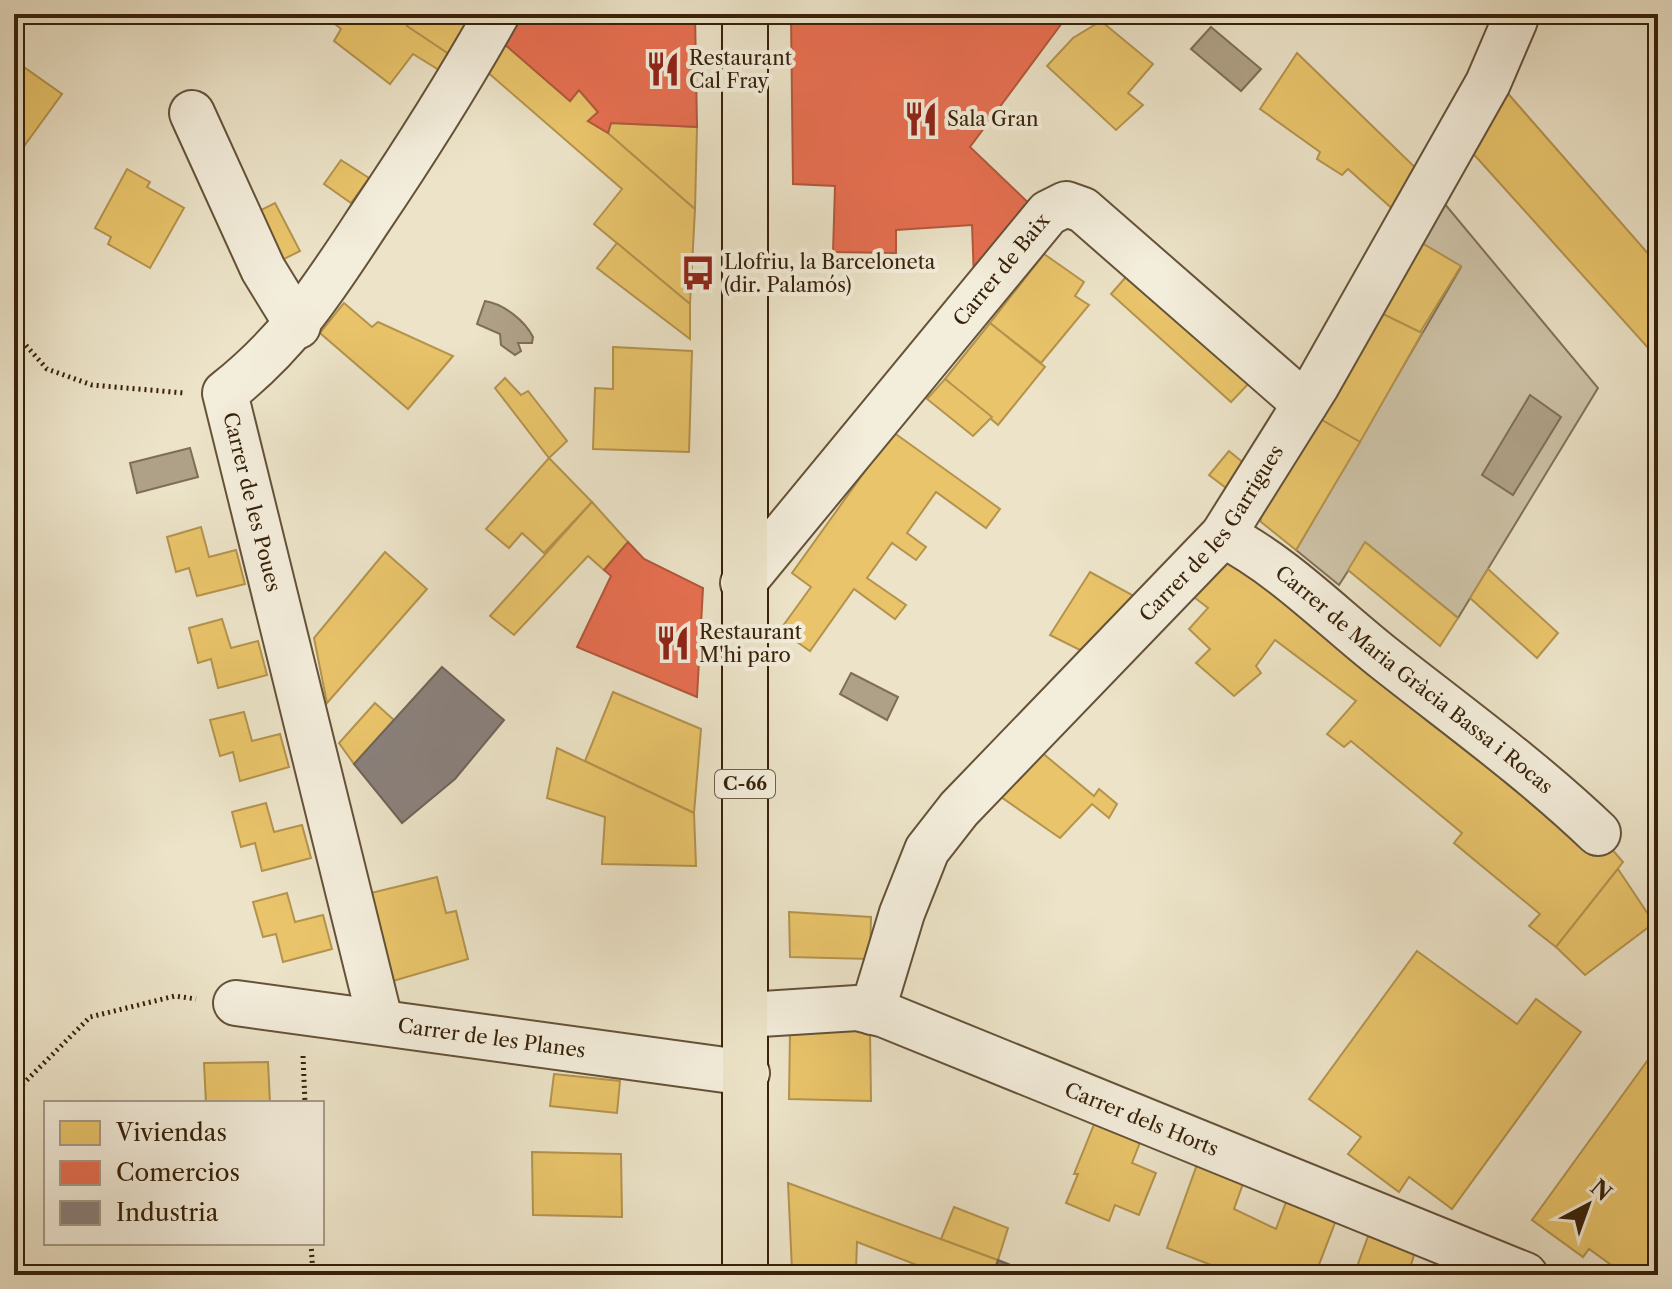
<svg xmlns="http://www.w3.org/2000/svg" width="1672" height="1289" viewBox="0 0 1672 1289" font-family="'Libre Caslon Text',serif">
<rect width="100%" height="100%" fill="#ece3c8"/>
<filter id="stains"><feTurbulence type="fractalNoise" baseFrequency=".0025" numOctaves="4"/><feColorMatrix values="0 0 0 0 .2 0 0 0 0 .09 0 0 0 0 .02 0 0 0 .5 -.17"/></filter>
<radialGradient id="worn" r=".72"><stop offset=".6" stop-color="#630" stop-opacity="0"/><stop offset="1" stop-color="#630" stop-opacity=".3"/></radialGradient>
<g fill="#cdc2a7" stroke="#827258" stroke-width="2">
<polygon points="888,14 1072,14 1065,19 969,14 967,24 887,21"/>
<polygon points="1439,197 1598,388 1458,618 1366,543 1339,585 1296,550 1461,267 1415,239"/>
</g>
<g fill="#afa187" stroke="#7f6e54" stroke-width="2">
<polygon points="1211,27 1261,69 1241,91 1191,49"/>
<path d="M 485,301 C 504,304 525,321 533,337 L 532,343 L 518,343 L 521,351 L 515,355 L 501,345 L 500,334 L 477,324 Z"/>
<polygon points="1530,395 1561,417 1513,495 1482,475"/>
<polygon points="190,448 198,477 137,493 130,463"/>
<polygon points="851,673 898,697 887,720 840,694"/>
</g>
<g fill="#e9c46a" stroke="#b4934d" stroke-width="2">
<polygon points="323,14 391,14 458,60 447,75 413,54 390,84 334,41 341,29"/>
<polygon points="415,14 484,14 458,60 407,26"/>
<polygon points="1101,21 1153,64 1128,93 1143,105 1116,130 1047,66 1073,38"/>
<polygon points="502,42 570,101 579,90 598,112 588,121 608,133 695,209 690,304 594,224 622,189 485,70"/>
<polygon points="1297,53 1424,176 1397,213 1348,169 1342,175 1317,159 1320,152 1260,109"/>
<polygon points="14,60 62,94 14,160"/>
<polygon points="1504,89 1658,265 1658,359 1469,149"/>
<polygon points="611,123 697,127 695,209 608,133"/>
<polygon points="341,160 369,178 351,203 324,184"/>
<polygon points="127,169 150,182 147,187 184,208 150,268 108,244 111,237 95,228"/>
<polygon points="275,203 300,251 270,266 245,218"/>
<polygon points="1415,239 1461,266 1419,334 1375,310"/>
<polygon points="617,243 690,304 690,339 597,268"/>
<polygon points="1044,254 1084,282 1075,296 1089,305 1041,363 990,323"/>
<polygon points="1132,270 1252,380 1231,402 1111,294"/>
<polygon points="344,303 372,327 378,322 453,356 408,409 320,333"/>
<polygon points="1375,310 1422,333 1360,442 1315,416"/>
<polygon points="990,323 1045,367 998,425 945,379"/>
<polygon points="613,347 692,351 689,452 593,449 595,388 613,389"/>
<polygon points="505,378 521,395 528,391 567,441 549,458 495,388"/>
<polygon points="945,379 992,417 973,436 927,399"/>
<polygon points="1315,416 1360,442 1296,550 1261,522 1260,516"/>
<polygon points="893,432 1000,509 986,528 936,492 907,533 926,547 916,560 892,543 867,578 906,605 895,619 854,589 810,651 780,630 811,587 792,573"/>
<polygon points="1229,451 1251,469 1234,494 1209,475"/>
<polygon points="549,458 592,502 544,553 522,533 509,548 486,529"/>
<polygon points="592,502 628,542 604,570 588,556 514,635 490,616"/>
<polygon points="201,527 209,557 236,550 245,584 197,596 189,568 176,572 167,537"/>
<polygon points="1365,542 1458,618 1440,646 1348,570"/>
<polygon points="1234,550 1598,833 1623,862 1556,947 1529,926 1540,914 1454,843 1462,833 1351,741 1344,747 1327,734 1356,701 1275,640 1256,666 1261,673 1234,696 1196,663 1210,649 1189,629 1208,608 1190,594"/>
<polygon points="385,552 427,589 327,703 314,638"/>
<polygon points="1488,569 1558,633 1537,658 1470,598"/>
<polygon points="1090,572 1143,601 1090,655 1050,635"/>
<polygon points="222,619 231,648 258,641 267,675 218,688 211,659 198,663 189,628"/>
<polygon points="613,692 701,729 694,813 585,761"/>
<polygon points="375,703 394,720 354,764 339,743"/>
<polygon points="244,712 252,741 280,734 289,767 240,781 233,752 220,756 210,720"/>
<polygon points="557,748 694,813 696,866 602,864 605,817 547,798"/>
<polygon points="1040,751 1094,796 1099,789 1117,804 1109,818 1092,804 1060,838 1001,797"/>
<polygon points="266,803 274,832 302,825 311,858 262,871 255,843 241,847 232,812"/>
<polygon points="1618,869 1654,923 1585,975 1556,947"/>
<polygon points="437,877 446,913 456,911 468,959 393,981 371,893"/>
<polygon points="287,893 295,922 323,915 332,949 283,962 276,934 263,937 253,902"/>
<polygon points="789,912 871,917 870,959 790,957"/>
<polygon points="1417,951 1517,1024 1536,999 1581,1032 1452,1209 1409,1177 1399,1192 1348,1154 1361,1137 1309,1099"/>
<polygon points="790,1031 870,1031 871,1101 789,1099"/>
<polygon points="1658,1046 1658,1252 1641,1275 1625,1275 1589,1249 1583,1257 1532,1220"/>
<polygon points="268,1062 270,1103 206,1103 204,1063"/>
<polygon points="554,1074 620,1081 617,1113 550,1106"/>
<polygon points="1095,1122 1141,1140 1132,1163 1156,1173 1139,1215 1115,1205 1109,1221 1066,1203 1078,1174 1074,1174"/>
<polygon points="532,1152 621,1154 622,1217 533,1215"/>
<polygon points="1199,1159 1245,1178 1234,1209 1276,1229 1289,1194 1338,1215 1315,1275 1237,1275 1167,1248"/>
<polygon points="788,1183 998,1260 993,1275 943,1275 857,1242 856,1270 792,1270"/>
<polygon points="954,1207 1008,1228 998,1260 941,1239"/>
<polygon points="1371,1228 1417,1245 1408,1275 1354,1275"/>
</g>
<g fill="#e76f51" stroke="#b2583b" stroke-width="2">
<polygon points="518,14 695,14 697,127 611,123 608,133 588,121 598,112 579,90 570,101 502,42"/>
<polygon points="824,14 888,14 887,21 967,24 968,14 1065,19 970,147 1038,212 974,279 972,225 896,230 896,253 833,252 835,186 793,184 791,15"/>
<polygon points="628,542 644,559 703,588 697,697 577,647 611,576 604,570"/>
</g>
<g fill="#8a817c" stroke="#716459" stroke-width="2">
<polygon points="442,667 504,720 455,779 402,823 354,764"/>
<polygon points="998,1260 1013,1266 1037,1275 993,1275"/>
</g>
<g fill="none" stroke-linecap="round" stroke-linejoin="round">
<g stroke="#655238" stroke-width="48">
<g id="minor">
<polyline points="192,113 263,269 298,326"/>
<path id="s1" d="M 1223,535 C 1283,566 1331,616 1384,658 C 1456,715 1531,769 1598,833"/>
<path id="s2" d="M 743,583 L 1048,213 L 1066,204 L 1083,210 L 1305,404"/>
<path id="s3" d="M 236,1003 L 747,1073"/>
<path id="s4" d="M 872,1012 L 902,913 L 927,850 L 959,809 L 1223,535 L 1317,385 L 1488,83 L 1515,20"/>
<path id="s5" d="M 747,1015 L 857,1008 L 885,1015 L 1525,1275"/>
<path d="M 380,1020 L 225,393 C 290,342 324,288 368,221 C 414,153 457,85 497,14"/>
</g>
</g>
<g stroke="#382208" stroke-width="48">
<polyline id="major" points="745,14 745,1275"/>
</g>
<g stroke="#382208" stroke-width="5" stroke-dasharray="2 4" stroke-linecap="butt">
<polyline points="14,332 47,369 92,385 184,393"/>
<polyline points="303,1056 305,1103"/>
<polyline points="14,1093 90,1017 175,996 196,999"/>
<polyline points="311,1243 313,1275"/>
</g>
<use href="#minor" stroke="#f3eddb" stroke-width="44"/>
<use href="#major" stroke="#ece3c8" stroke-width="44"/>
</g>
<defs>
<g id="restaurant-bare" transform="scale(2.76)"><path d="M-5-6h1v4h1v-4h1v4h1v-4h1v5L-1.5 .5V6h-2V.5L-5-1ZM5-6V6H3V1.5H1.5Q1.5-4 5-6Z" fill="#8f2418" stroke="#f3eddb" stroke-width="2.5" paint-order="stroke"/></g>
<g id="bus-bare" transform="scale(2.76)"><path d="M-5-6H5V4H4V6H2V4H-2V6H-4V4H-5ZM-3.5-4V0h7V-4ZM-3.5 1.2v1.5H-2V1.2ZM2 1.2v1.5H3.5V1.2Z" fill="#8f2418" stroke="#f3eddb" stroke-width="2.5" paint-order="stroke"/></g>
</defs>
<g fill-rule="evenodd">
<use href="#restaurant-bare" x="663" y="69"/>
<use href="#restaurant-bare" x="921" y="119"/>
<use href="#bus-bare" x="698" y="273"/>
<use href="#restaurant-bare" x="673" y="643"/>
</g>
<g text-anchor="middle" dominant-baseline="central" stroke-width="8" stroke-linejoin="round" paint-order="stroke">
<rect fill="#f3eddb" stroke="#705f47" stroke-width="2" x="715" y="770" width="60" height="28" rx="6"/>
<g font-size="18" font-weight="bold" fill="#382208">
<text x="745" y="784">C-66</text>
</g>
<g font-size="20" fill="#382208" stroke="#f3eddb" text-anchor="start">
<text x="689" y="58">Restaurant<tspan x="689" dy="23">Cal Fray</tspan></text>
<text x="947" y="119">Sala Gran</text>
<text x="724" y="262">Llofriu, la Barceloneta<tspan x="724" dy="23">(dir. Palamós)</tspan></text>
<text x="699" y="632">Restaurant<tspan x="699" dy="23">M'hi paro</tspan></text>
</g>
<g font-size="20" fill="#382208" stroke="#f3eddb">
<text stroke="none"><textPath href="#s2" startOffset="406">Carrer de Baix</textPath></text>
<text transform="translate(252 502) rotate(76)">Carrer de les Poues</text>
<text stroke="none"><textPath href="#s4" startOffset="598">Carrer de les Garrigues</textPath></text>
<text stroke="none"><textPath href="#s1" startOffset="240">Carrer de Maria Gràcia Bassa i Rocas</textPath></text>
<text stroke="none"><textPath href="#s3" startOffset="258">Carrer de les Planes</textPath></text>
<text stroke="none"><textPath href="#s5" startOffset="416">Carrer dels Horts</textPath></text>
</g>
</g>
<rect width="1672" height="1289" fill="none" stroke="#ece3c8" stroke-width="48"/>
<rect x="16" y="16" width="1640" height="1257" fill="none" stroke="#382208" stroke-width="4"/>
<rect x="24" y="24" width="1624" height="1241" fill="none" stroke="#382208" stroke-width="2"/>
<rect x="44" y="1101" width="280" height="144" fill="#f3eddb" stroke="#a89c87" stroke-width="2"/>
<rect x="60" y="1121" width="40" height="24" fill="#e9c46a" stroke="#a89c87" stroke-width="2"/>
<text x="116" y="1141" font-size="24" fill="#382208">Viviendas</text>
<rect x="60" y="1161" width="40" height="24" fill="#e76f51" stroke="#a89c87" stroke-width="2"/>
<text x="116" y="1181" font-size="24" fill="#382208">Comercios</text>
<rect x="60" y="1201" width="40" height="24" fill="#8a817c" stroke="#a89c87" stroke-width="2"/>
<text x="116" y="1221" font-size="24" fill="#382208">Industria</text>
<g transform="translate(1588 1205) rotate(41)" stroke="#f3eddb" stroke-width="6" paint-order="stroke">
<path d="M0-6L14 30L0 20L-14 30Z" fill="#382208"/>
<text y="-12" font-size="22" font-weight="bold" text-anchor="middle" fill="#382208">N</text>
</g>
<rect width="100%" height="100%" filter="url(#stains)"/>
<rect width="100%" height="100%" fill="url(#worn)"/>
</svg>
